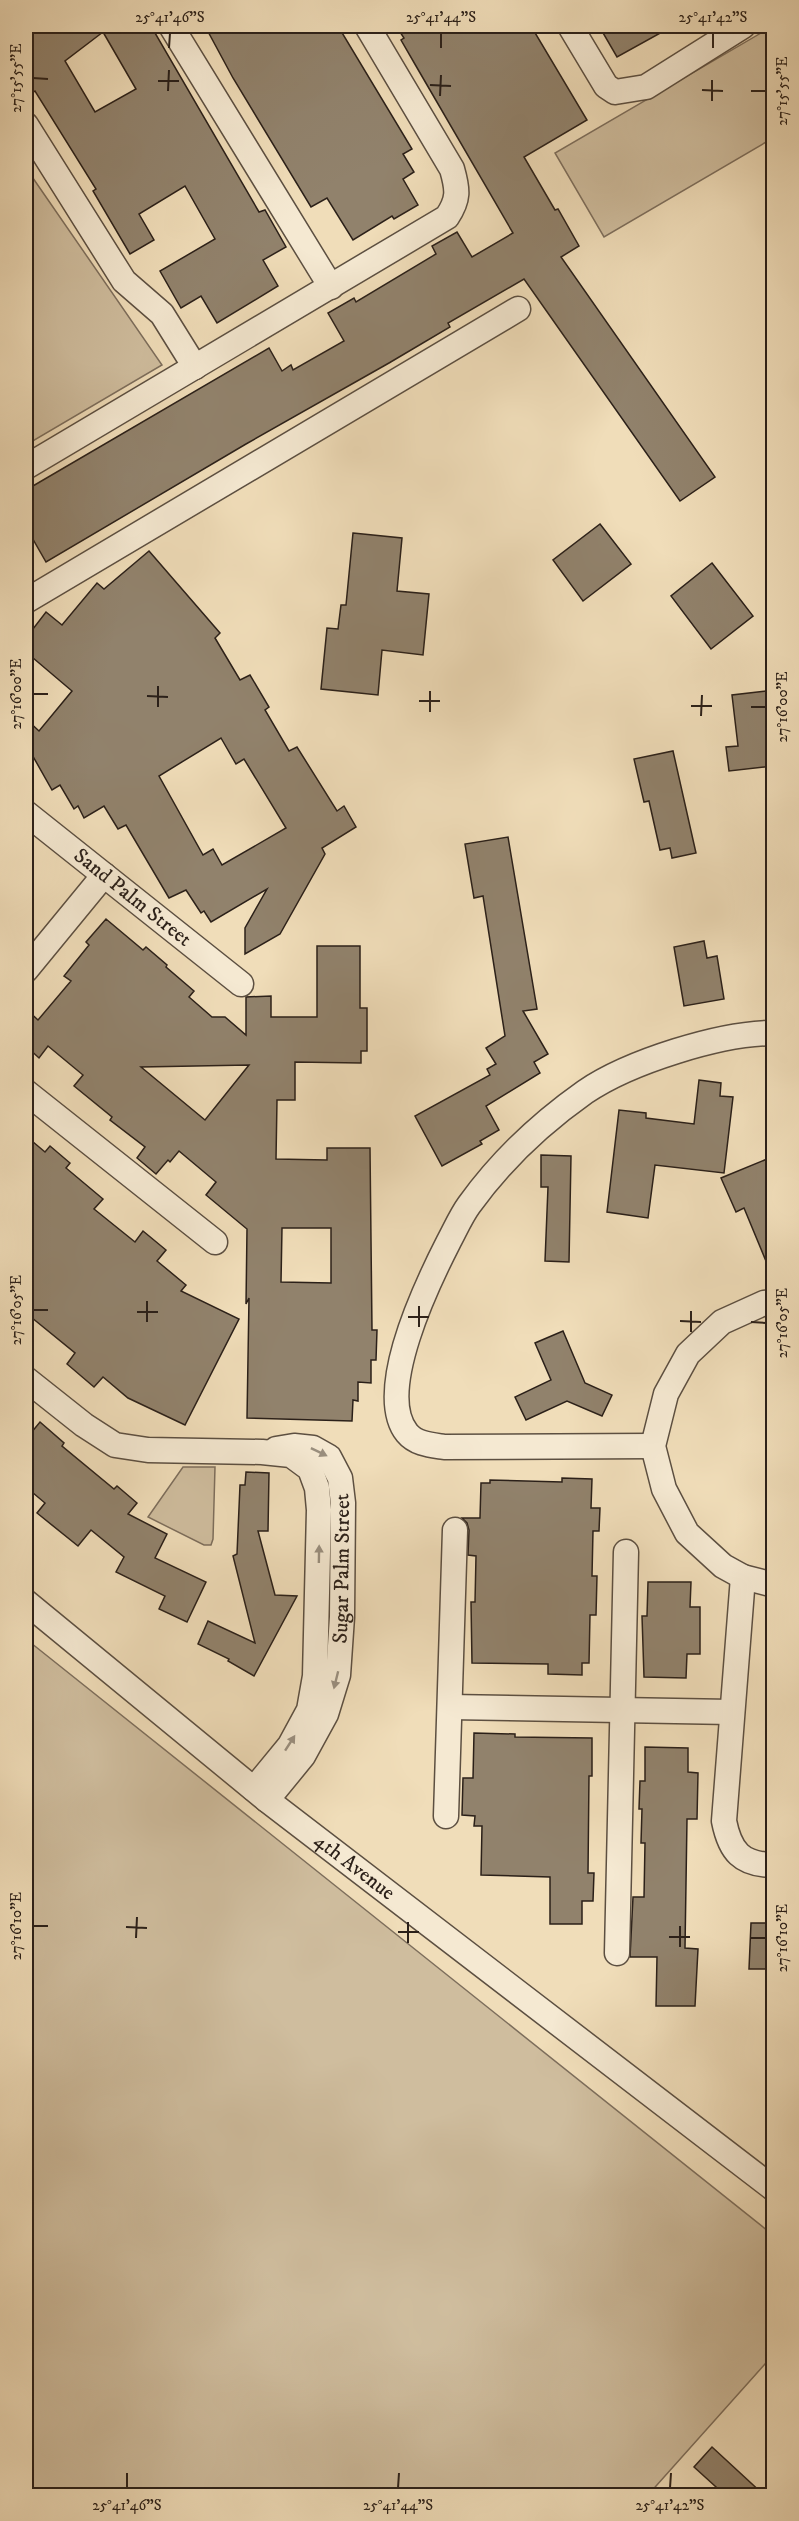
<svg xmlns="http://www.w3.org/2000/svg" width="799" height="2521" viewBox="0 0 799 2521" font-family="'IM FELL DW Pica',serif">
<rect width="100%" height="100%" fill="#f0ddb9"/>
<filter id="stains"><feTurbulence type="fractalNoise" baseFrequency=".00333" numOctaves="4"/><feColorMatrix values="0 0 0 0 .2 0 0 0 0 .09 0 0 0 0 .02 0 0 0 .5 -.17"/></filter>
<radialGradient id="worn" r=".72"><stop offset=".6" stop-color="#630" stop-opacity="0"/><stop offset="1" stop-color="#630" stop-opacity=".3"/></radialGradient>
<g fill="#cfbd9e" stroke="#7d6e5c" stroke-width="1.5">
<polygon points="773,26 773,138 604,237 555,153"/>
<polygon points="26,168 162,365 26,445"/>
<polygon points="183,1467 215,1467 213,1539 211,1545 204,1545 148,1517"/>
<polygon points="26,1639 773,2235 773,2355 648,2495 26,2495"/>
</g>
<g fill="#91826c" stroke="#2b2019" stroke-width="1.5" fill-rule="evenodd">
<path d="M 26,26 L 151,26 L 259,212 L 265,210 L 286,247 L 263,260 L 278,286 L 217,323 L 201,296 L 181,308 L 160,271 L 215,239 L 185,186 L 139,214 L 154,240 L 130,254 L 93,191 L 96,189 L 35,91 L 26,97 ZM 103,32 L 136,89 L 95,112 L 65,61 Z"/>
<polygon points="205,26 338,26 412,149 403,154 414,172 403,179 418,205 394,219 392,216 353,240 327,198 311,207 233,78"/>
<polygon points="396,26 531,26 587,120 524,157 555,210 558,209 579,246 561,257 715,477 680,501 524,279 448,323 450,327 389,363 246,444 46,562 26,527 26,490 269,348 282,371 291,365 293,370 344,341 328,313 354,298 356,302 436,254 432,246 457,232 472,257 513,233 416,66 401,40 404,38"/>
<polygon points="599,26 673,26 617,57"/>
<polygon points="600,524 631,564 583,601 553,560"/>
<polygon points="353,533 402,538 397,591 429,594 423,655 382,650 378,695 321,689 327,628 338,629 341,605 346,605"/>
<path d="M 149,551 L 220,633 L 215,638 L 240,680 L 250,675 L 269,707 L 265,710 L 289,751 L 297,747 L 337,811 L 344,806 L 356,827 L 322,848 L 325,854 L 280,934 L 245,954 L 245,928 L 267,889 L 211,922 L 204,911 L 201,913 L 186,890 L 169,898 L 126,825 L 118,829 L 104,806 L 84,818 L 78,806 L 74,809 L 60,785 L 52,790 L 26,744 L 26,719 L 39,731 L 72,691 L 26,652 L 26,638 L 46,612 L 62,625 L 97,583 L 104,589 ZM 221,738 L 236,764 L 244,759 L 286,828 L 222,865 L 213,849 L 203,855 L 159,776 Z"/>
<polygon points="712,563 753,616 711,649 671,596"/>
<polygon points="774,690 774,766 729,771 726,747 738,746 732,695"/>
<polygon points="673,751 696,853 672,858 670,848 660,850 649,801 644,802 634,759"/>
<polygon points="508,837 537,1009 523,1011 548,1054 534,1062 540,1073 486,1106 499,1130 480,1141 482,1144 442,1166 415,1116 490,1075 487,1069 496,1064 486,1048 505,1036 483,896 474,898 465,844"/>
<path d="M 106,919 L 143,950 L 146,947 L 167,965 L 166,967 L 194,991 L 189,997 L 212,1017 L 225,1017 L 246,1035 L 246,997 L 271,996 L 271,1017 L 317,1017 L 317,946 L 360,946 L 360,1008 L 367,1008 L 367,1051 L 361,1051 L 361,1063 L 295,1062 L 295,1100 L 277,1100 L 276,1159 L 327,1160 L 327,1148 L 370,1148 L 372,1330 L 377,1330 L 376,1360 L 371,1360 L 371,1383 L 358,1382 L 358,1401 L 353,1400 L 352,1421 L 247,1418 L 249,1298 L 246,1304 L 247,1229 L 206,1195 L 216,1182 L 179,1151 L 170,1162 L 168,1160 L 156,1174 L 137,1158 L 145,1147 L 110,1120 L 112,1117 L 74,1086 L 83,1075 L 48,1046 L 39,1058 L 26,1046 L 26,1009 L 38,1020 L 71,981 L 64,976 L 89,945 L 86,942 ZM 249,1065 L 205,1120 L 141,1067 ZM 282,1228 L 331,1228 L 331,1283 L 281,1282 Z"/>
<polygon points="704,941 707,958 717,956 724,999 684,1006 674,947"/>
<polygon points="699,1080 721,1083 720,1096 733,1097 724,1173 655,1165 648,1218 607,1212 619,1110 646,1113 646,1118 694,1124"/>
<polygon points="26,1136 45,1152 50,1146 70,1163 66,1168 103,1199 94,1209 135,1242 143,1231 166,1250 157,1261 186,1285 181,1291 239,1319 185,1425 128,1398 103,1377 94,1387 67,1364 75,1353 26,1313"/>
<polygon points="541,1155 571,1156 569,1262 545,1261 548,1187 541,1187"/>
<polygon points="767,1159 774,1176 773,1278 744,1208 736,1212 721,1178"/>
<polygon points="563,1331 585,1383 612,1395 602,1416 567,1401 526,1420 515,1397 551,1380 535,1343"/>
<polygon points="40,1422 64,1443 62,1446 114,1489 117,1486 137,1503 128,1514 167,1534 155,1558 206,1582 187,1622 159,1609 165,1596 116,1572 124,1557 91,1530 78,1546 37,1513 45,1503 26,1487 26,1439"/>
<polygon points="246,1472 269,1473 268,1531 258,1531 275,1595 297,1596 254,1676 228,1661 229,1659 198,1644 208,1621 255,1643 233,1556 237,1554 240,1485 245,1485"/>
<polygon points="562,1478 592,1479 591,1508 600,1508 599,1531 593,1531 592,1576 597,1576 596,1615 590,1615 589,1663 582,1663 582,1675 548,1674 548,1664 472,1663 471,1602 475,1602 476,1556 468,1555 469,1530 467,1523 462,1518 480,1518 481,1483 490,1483 490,1480 562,1482"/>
<polygon points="648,1582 691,1582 690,1607 700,1607 700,1654 687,1654 686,1678 644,1677 642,1616 647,1616"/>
<polygon points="474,1733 515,1734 515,1737 592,1738 592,1776 589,1776 588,1873 594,1873 593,1901 582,1901 582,1924 550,1924 550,1877 481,1875 482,1826 474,1826 475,1816 462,1815 463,1778 473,1778"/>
<polygon points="645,1747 688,1748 688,1772 698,1773 697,1819 687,1819 685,1948 698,1949 695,2006 656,2006 657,1957 630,1957 633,1897 644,1897 645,1843 641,1843 642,1809 639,1809 640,1781 645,1781"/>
<polygon points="751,1923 774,1923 774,1969 749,1969"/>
<polygon points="712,2447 765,2496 726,2496 694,2467"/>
</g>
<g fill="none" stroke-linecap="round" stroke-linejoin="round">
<g stroke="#5c4f41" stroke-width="27">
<g id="street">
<polyline points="171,26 331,287"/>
<polyline points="570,26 606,86 615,92 646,87 743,26"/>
<polyline points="26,125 124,281 162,314 195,367"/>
<path d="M 26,467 L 447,217 C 459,199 458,190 452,169 L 367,26"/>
<polyline points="26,601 518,309"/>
<path id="s1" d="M 26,813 L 241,984"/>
<polyline points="26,970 104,875"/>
<polyline points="26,1092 215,1242"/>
<polyline points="774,1302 764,1303 722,1322 688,1354 666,1394 653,1446 664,1489 687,1533 723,1566 743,1577 774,1585"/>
<polyline points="26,1379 84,1425 115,1445 148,1450 262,1452 291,1455 310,1469 317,1488 319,1510 315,1676 309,1710 290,1745 254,1789"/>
<path d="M 653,1446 L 444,1447 C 431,1445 416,1444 407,1433 C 374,1392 428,1282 449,1241 C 455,1230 461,1216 469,1205 C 500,1162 541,1123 585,1092 C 629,1062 720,1033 774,1033"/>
<path d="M 743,1577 L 724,1821 C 730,1851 741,1865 774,1865"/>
<path id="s2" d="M 26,1602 L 267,1800 L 774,2189"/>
<polyline points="450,1707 731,1712"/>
<path id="s3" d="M 267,1800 L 303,1756 L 326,1714 L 338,1675 L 342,1617 L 343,1503 L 340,1478 L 329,1457 L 313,1448 L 294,1446 L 276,1449"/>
<polyline points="446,1816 455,1530"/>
<polyline points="617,1953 626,1552"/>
</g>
</g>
<use href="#street" stroke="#f5e9d2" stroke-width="24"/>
</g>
<defs><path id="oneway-solid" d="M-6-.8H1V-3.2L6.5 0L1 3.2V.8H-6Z" transform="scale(1.5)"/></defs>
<g fill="#9a8f7f">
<use href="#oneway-solid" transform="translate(319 1452) rotate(26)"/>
<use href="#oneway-solid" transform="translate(319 1554) rotate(-89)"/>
<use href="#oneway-solid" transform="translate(336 1680) rotate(104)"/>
<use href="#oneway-solid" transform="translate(290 1743) rotate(-57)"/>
</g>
<path fill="none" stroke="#2b2019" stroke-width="2" d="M 169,48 L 170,33M 441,48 L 441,33M 713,48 L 713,33M 33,78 L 48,79M 158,81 L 179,81M 430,85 L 451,86M 702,90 L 723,91M 168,91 L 169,70M 751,91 L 766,91M 440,96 L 441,75M 712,101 L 712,80M 33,694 L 48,694M 147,696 L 168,697M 419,701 L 440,701M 691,706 L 712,706M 158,707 L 158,686M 751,707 L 766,707M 430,712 L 430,691M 701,716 L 702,695M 33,1310 L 48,1310M 137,1312 L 158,1312M 408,1317 L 429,1317M 680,1321 L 701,1322M 147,1322 L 147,1301M 751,1322 L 766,1323M 419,1327 L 419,1306M 691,1332 L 691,1311M 33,1926 L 48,1926M 126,1927 L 147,1928M 398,1932 L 419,1932M 669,1937 L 690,1937M 136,1938 L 137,1917M 751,1938 L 766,1938M 408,1943 L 408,1922M 680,1947 L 680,1926M 127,2488 L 127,2473M 398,2488 L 399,2473M 670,2488 L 671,2473"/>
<g text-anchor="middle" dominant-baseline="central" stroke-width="4.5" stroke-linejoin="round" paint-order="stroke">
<g font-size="21" fill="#2b2019" stroke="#f5e9d2">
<text stroke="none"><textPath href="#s1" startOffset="136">Sand Palm Street</textPath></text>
<text stroke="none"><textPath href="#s3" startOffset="252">Sugar Palm Street</textPath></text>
<text stroke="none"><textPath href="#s2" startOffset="422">4th Avenue</textPath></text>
</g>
</g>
<rect width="799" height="2521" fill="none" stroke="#f0ddb9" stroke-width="66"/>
<rect x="33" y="33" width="733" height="2455" fill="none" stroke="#2b2019" stroke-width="2"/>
<g font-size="15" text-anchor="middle" fill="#2b2019">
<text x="170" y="22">25°41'46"S</text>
<text x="441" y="22">25°41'44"S</text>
<text x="713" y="22">25°41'42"S</text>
<text transform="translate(16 78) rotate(-90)" y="5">27°15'55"E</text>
<text transform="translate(782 91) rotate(-90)" y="5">27°15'55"E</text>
<text transform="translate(16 694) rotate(-90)" y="5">27°16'00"E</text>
<text transform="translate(782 707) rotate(-90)" y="5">27°16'00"E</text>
<text transform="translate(16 1310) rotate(-90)" y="5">27°16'05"E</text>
<text transform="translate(782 1323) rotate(-90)" y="5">27°16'05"E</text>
<text transform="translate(16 1926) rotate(-90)" y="5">27°16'10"E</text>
<text transform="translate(782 1938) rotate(-90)" y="5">27°16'10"E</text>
<text x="127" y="2510">25°41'46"S</text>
<text x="398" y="2510">25°41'44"S</text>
<text x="670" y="2510">25°41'42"S</text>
</g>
<rect width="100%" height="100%" filter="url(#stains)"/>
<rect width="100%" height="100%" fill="url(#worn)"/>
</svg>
